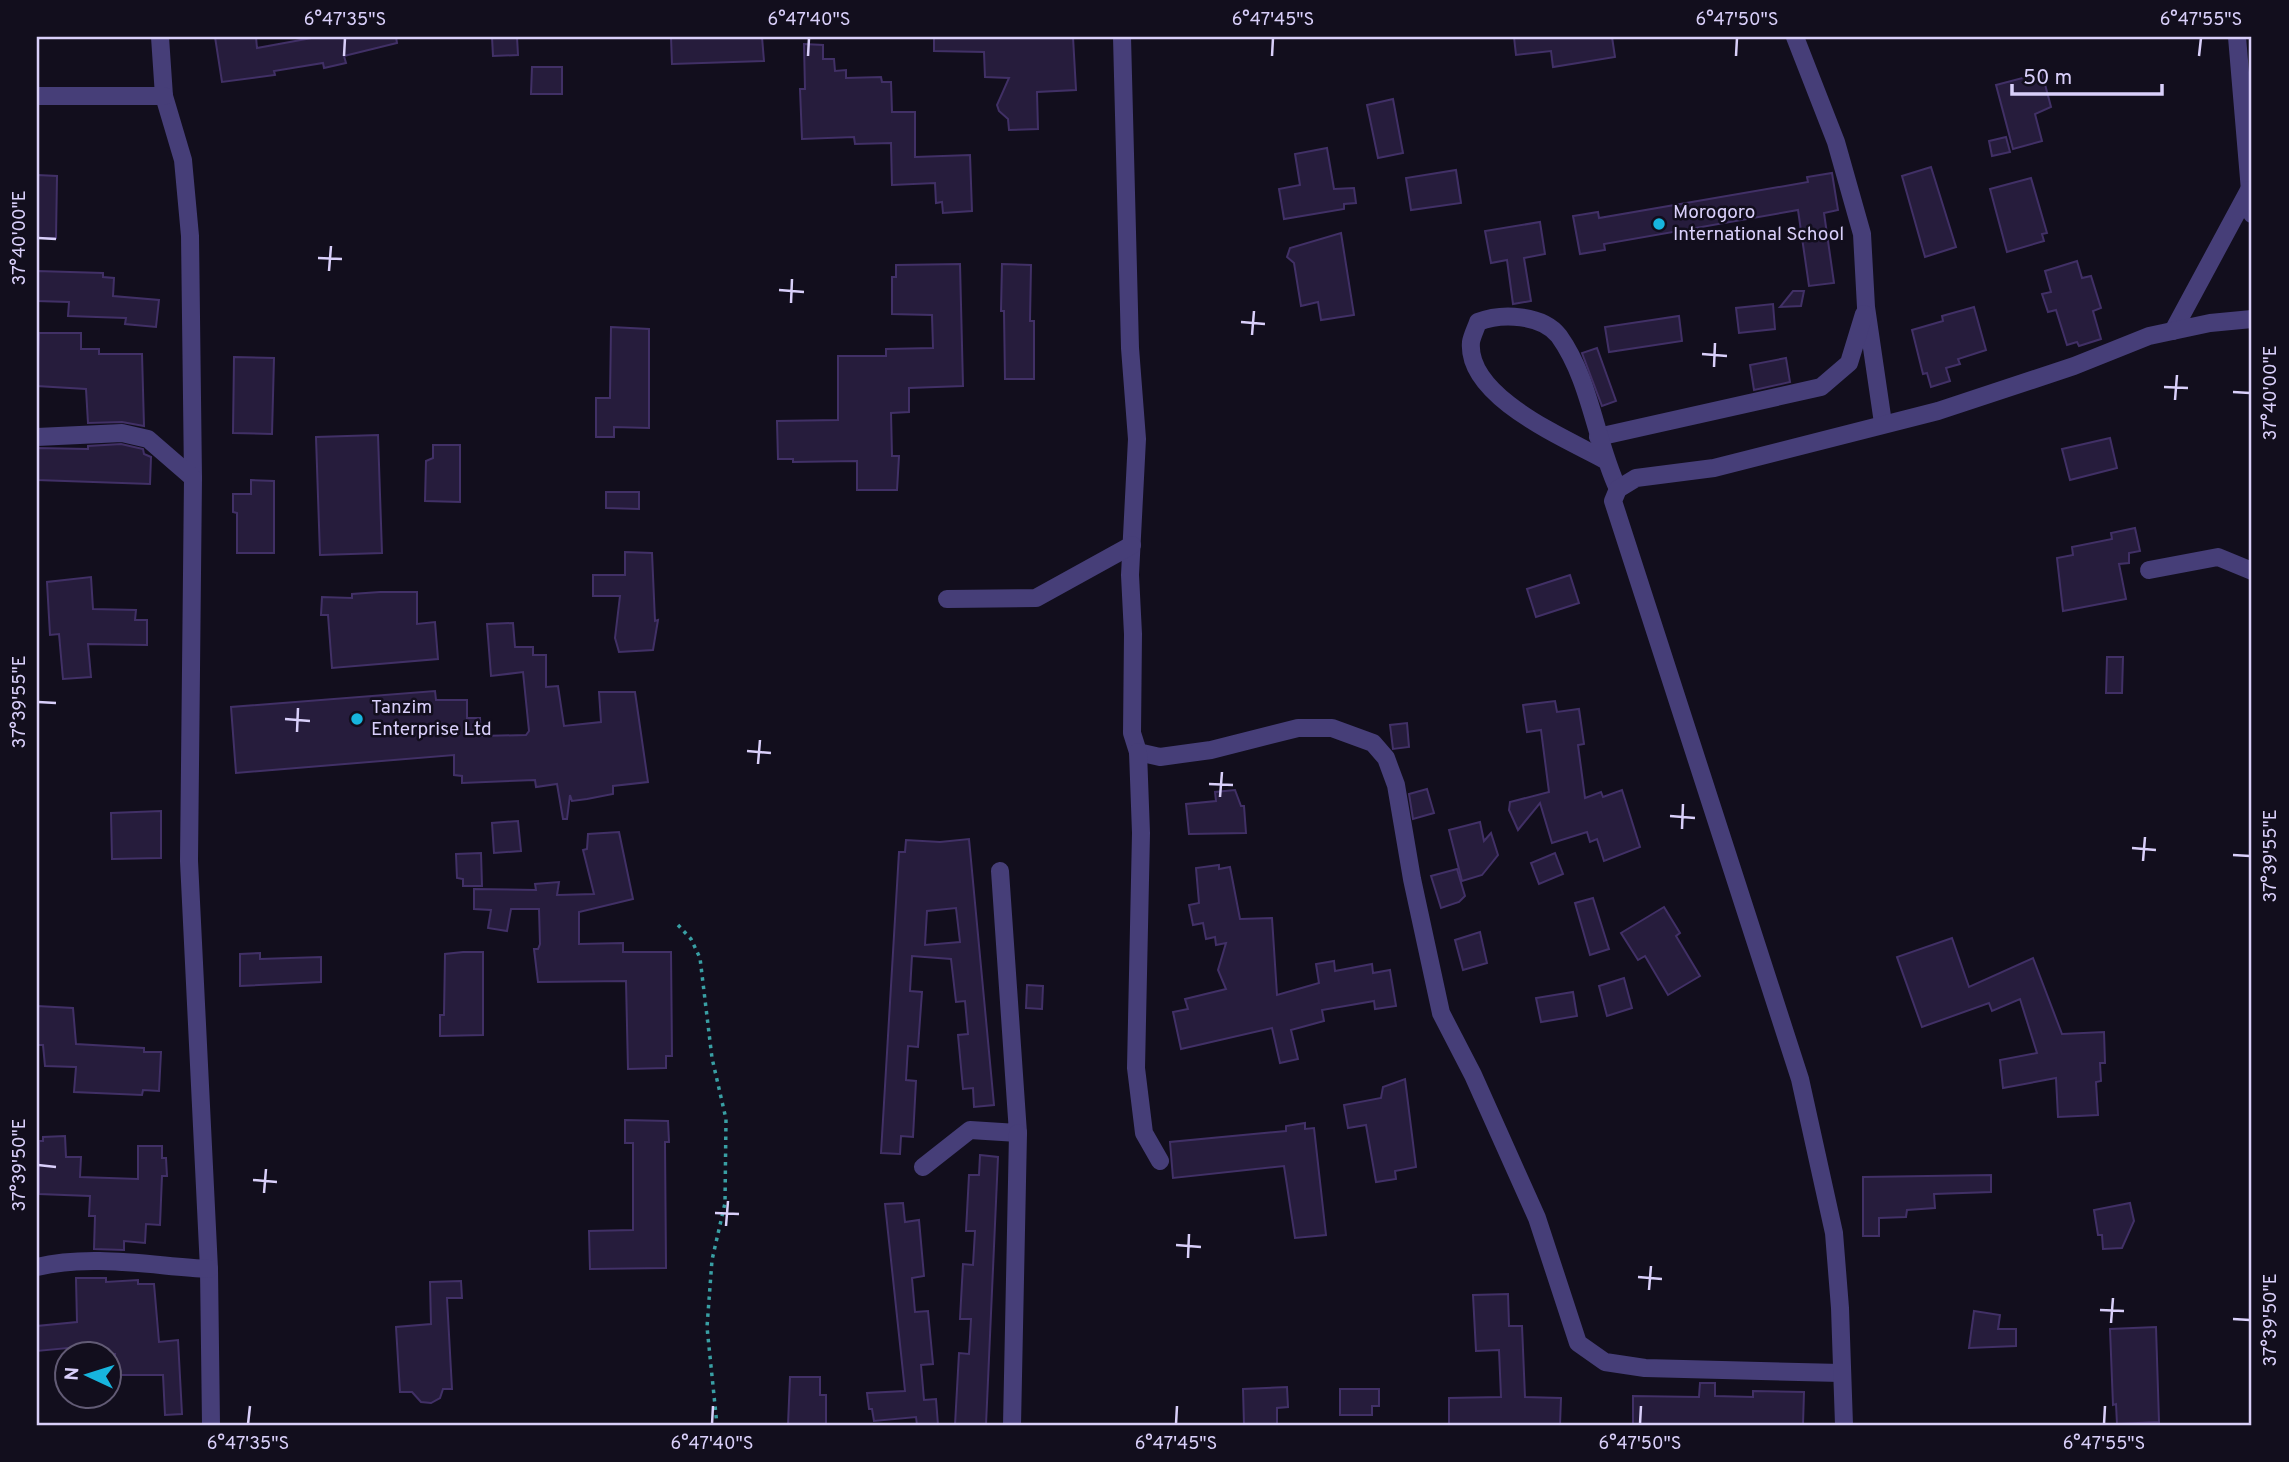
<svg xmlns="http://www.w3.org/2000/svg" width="2289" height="1462" viewBox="0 0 2289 1462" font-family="Overpass,sans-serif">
<rect width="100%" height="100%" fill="#120e1d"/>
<g fill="#261c3c" stroke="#413066" stroke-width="2" fill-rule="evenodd">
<polygon points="215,37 256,37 257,48 317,37 396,37 397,43 344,56 346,63 324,68 323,63 274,71 275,75 222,82"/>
<polygon points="492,37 517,37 518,55 493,56"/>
<polygon points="671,37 762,37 764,61 672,64"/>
<polygon points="934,37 1073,37 1076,90 1037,92 1038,129 1009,130 1008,119 999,111 997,105 1009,78 985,77 984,52 934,51"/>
<polygon points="1514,37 1612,37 1615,57 1553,67 1551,51 1516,55"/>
<polygon points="804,44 823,45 823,59 834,59 835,71 846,70 846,78 881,77 882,82 891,82 892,112 915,112 915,157 970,155 972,211 943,213 942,202 936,203 935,183 892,185 891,143 855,144 854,137 802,139 800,89 805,89"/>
<polygon points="532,67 562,67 562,94 531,94"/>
<polygon points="2042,73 2051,107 2035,114 2042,141 2013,149 1996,85"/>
<polygon points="1393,99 1403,153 1378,158 1367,105"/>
<polygon points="2006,137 2010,152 1992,156 1989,141"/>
<polygon points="1327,148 1334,189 1354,188 1356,203 1344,204 1344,209 1284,219 1279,189 1300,185 1295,154"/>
<polygon points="1931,167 1956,247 1925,257 1902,176"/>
<polygon points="1456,170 1461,203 1411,210 1406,178"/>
<polygon points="1832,173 1838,210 1824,213 1834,283 1809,286 1798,210 1604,244 1605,250 1580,254 1573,216 1598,212 1599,218 1808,182 1807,177"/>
<polygon points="37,175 57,176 56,238 37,238"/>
<polygon points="2031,178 2047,233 2042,234 2044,241 2007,252 1990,189"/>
<polygon points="1540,222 1545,254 1524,258 1531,301 1513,304 1507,260 1491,263 1485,231"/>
<polygon points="1341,233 1354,315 1321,320 1318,302 1301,306 1294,263 1287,257 1290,248"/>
<polygon points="2077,261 2082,278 2091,276 2101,308 2093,311 2101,339 2079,346 2077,342 2067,345 2056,310 2048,312 2042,294 2051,292 2045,271"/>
<polygon points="960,264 963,386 909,388 909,412 891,413 892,456 899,456 897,490 857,490 857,461 793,462 793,459 778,459 777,421 838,420 838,356 886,356 886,349 933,348 932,315 892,314 892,277 896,277 896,265"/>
<polygon points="1002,264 1031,265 1030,321 1034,321 1034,379 1005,379 1004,311 1001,311"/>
<polygon points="37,271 103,273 103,277 114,278 113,296 159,300 156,327 125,324 126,318 68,316 69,302 37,301"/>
<polygon points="1793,291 1804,291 1801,306 1780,307"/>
<polygon points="1773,304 1775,329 1739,333 1736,308"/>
<polygon points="1974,307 1986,350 1958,359 1960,364 1946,368 1950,381 1931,387 1927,373 1923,374 1912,330 1943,321 1942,316"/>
<polygon points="1679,316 1682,341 1609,352 1605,327"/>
<polygon points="611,327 649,329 649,428 614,427 614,437 596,437 596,398 610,398"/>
<polygon points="39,333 81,333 81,349 99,349 99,354 142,354 144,426 122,422 88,423 86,389 37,386"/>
<polygon points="1597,348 1616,401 1602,406 1582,353"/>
<polygon points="234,357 274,358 272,434 233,433"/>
<polygon points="1786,358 1790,382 1754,390 1750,365"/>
<polygon points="378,435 382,553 320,555 316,437"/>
<polygon points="2110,438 2117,468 2070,480 2062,449"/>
<polygon points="121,444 143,449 144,454 151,457 150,484 37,480 37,448 88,449 88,446"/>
<polygon points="433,445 460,445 460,502 425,501 426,461 433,458"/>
<polygon points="251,480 274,481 274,553 237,553 237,513 233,512 233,494 251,494"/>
<polygon points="606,492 639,492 639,509 606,508"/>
<polygon points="2135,528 2140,551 2129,553 2129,563 2119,564 2126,599 2063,611 2057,558 2073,555 2072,547 2112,539 2111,533"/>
<polygon points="625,552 652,553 655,621 658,620 653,650 619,652 615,638 620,596 593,596 593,575 625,575"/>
<polygon points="1570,575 1579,603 1536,617 1527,589"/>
<polygon points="91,577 93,609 136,610 135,620 147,620 147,645 88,644 91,677 63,679 59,634 50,635 47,582"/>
<polygon points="380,592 417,592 417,624 435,622 438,659 332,668 328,615 321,615 322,597 352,598 352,594"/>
<polygon points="513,623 515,647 533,647 533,655 546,655 546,687 558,686 564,726 601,722 599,692 635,692 648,782 613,786 613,794 587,799 572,801 570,795 567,819 563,819 557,784 536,787 535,780 462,783 462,776 454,775 454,755 236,773 231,707 435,691 436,700 467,700 467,718 480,718 481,736 526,735 529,731 523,672 491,676 487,624"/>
<polygon points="2107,657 2123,657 2122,693 2106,693"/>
<polygon points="1555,701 1557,712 1579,709 1584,744 1578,745 1585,798 1601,792 1603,797 1622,790 1640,847 1604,861 1597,839 1590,842 1587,832 1552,843 1540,803 1518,830 1509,810 1510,802 1549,792 1541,730 1527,732 1523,705"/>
<polygon points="1407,723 1409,747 1393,749 1390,725"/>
<polygon points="1427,789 1434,813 1413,819 1409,794"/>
<polygon points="1235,790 1241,806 1244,806 1246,833 1189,834 1186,804 1216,801 1215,792"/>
<polygon points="161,811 161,858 112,859 111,813"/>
<polygon points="518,821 521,851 494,853 492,823"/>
<polygon points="1480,822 1484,841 1491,833 1498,855 1482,875 1462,881 1449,830"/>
<polygon points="619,832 633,899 579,912 579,944 623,943 623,952 671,952 672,1056 666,1056 666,1068 628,1069 626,981 538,982 534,949 538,949 540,944 539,909 511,909 507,931 488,928 491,910 474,909 474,889 536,890 535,884 559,882 557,895 594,894 583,850 587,849 588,834"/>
<path d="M 969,839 L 994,1105 L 974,1107 L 973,1088 L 963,1089 L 958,1035 L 968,1034 L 965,1001 L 956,1002 L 951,959 L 912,956 L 910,991 L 922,992 L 918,1047 L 908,1046 L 906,1080 L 916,1081 L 913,1137 L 901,1136 L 900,1154 L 881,1153 L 899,852 L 905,852 L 906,840 L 940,842 ZM 956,908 L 960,942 L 925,945 L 927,911 Z"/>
<polygon points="481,853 482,886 463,886 463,879 457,878 456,854"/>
<polygon points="1555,853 1563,874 1539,884 1531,863"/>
<polygon points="1219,865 1219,869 1230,867 1240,919 1272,918 1277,995 1319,983 1316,964 1334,961 1335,971 1372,964 1373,973 1390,970 1396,1006 1375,1009 1374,1001 1322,1010 1324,1021 1291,1030 1298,1059 1280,1063 1272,1028 1181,1049 1173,1012 1188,1009 1185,999 1226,989 1218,970 1226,943 1216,945 1215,937 1206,939 1203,923 1193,925 1189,905 1199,903 1196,868"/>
<polygon points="1457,869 1465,896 1459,902 1441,908 1431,876"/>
<polygon points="1593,898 1609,949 1590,955 1575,903"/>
<polygon points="1664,907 1680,933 1676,936 1700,976 1668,995 1645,956 1638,960 1621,933"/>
<polygon points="1480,932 1487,963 1463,970 1455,940"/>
<polygon points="1952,938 1969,987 2033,958 2062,1034 2104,1032 2105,1063 2100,1063 2101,1081 2096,1082 2098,1115 2058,1117 2056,1078 2003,1088 2000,1060 2037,1053 2020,999 1992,1011 1989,1003 1922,1027 1897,957"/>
<polygon points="463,952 483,952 483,1035 440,1036 440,1015 444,1015 445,954"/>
<polygon points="260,953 260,959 321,957 321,982 240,986 240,954"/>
<polygon points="1624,978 1632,1008 1607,1016 1599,986"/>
<polygon points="1027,985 1043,986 1042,1009 1026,1008"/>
<polygon points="1573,992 1577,1016 1541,1022 1536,998"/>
<polygon points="37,1006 73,1008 76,1044 144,1048 144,1052 161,1052 159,1091 143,1090 142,1095 74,1092 76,1067 45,1066 43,1045 38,1045"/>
<polygon points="1405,1079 1416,1167 1395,1171 1396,1179 1376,1182 1366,1125 1348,1128 1344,1105 1381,1098 1383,1087"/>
<polygon points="625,1120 668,1121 669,1142 665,1142 666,1268 590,1269 589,1231 633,1230 633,1143 625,1143"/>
<polygon points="1305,1123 1305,1129 1314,1128 1326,1235 1295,1238 1284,1166 1173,1178 1170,1142 1286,1131 1286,1126"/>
<polygon points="65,1136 66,1157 81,1157 80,1177 138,1179 138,1146 162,1146 162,1158 166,1158 167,1176 162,1176 160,1225 146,1224 145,1243 124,1241 124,1250 94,1249 95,1216 89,1216 90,1196 39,1194 39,1141 43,1141 43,1137"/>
<polygon points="980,1155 998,1157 986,1425 955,1425 959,1353 969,1354 971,1319 960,1319 963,1264 973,1265 975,1231 966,1231 969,1175 979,1175"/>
<polygon points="1991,1175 1991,1192 1934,1194 1935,1208 1907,1210 1906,1217 1879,1218 1879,1236 1863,1236 1863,1177"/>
<polygon points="903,1203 905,1222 919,1220 924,1276 912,1278 915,1312 928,1311 933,1364 921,1365 924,1400 936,1399 938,1425 917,1425 916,1417 874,1421 872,1409 869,1409 867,1393 905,1391 885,1204"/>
<polygon points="2130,1203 2134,1221 2122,1248 2103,1249 2102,1235 2098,1235 2094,1210"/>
<polygon points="76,1278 106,1278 106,1282 138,1280 138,1284 154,1284 159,1342 178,1340 182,1414 165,1415 163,1375 116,1375 115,1354 77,1354 78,1347 37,1351 37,1326 77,1322"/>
<polygon points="461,1281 462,1298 447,1298 452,1389 443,1389 440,1398 431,1403 421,1402 412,1392 400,1392 396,1327 431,1324 430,1282"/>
<polygon points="1508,1294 1509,1326 1522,1326 1525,1397 1561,1398 1560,1425 1449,1425 1449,1398 1501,1397 1499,1350 1476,1351 1473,1295"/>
<polygon points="1974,1311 2000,1315 1998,1329 2016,1329 2016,1346 1969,1348"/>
<polygon points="2156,1327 2159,1422 2117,1424 2116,1404 2113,1405 2110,1329"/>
<polygon points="790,1377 820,1377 820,1395 826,1395 826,1425 788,1425"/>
<polygon points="1700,1383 1715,1383 1715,1396 1753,1397 1753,1391 1804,1392 1803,1425 1633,1425 1633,1396 1699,1397"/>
<polygon points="1287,1387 1288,1407 1277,1408 1277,1425 1244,1425 1243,1389"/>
<polygon points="1340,1389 1379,1389 1379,1406 1372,1406 1372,1415 1340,1415"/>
</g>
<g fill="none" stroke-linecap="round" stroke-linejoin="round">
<polyline stroke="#399fa4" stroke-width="3.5" stroke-dasharray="3.5 5" stroke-linecap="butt" points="678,925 691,939 700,958 712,1058 726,1119 725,1203 712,1260 707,1327 717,1425"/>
<g stroke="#463e78" stroke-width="18">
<polyline points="160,37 164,96 183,160 190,236 193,478"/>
<polyline points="1122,37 1130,348 1137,439 1130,575 1133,634 1132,733 1138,752 1160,757 1211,750 1298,728 1332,728 1373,743 1386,758 1396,785 1412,879 1441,1013 1473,1075 1537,1218 1578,1343 1605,1362 1645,1368 1841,1373"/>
<polyline points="1795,37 1836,142 1862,234 1866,307 1883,423"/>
<polyline points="2237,37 2252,214"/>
<polyline points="37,96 164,96"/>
<polyline points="2173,331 2249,190"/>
<polyline points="37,437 122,433 148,439 193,478 189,861 209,1269 211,1425"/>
<polyline points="1598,437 1821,387 1849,363 1864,314"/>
<path d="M 1605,460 C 1565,438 1466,397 1471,342 C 1472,336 1476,328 1478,322 C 1501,313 1542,314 1559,336 C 1591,381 1595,440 1618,489"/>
<polyline points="2149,570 2218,557 2252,571"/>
<polyline points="947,599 1036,598 1132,545"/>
<polyline points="1138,752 1141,833 1136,1068 1144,1133 1160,1161"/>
<polyline points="923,1167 970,1130 1018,1133 1000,871"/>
<path d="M 37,1267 C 91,1254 153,1266 209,1269"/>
<polyline points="1012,1425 1018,1133"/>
<polyline points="1844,1425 1840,1308 1834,1233 1800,1079 1613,501 1618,489 1636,478 1714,468 1938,411 2074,366 2149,336 2210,323 2252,319"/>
</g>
</g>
<path fill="none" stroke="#d9cffa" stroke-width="2.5" d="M 344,56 L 345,38M 808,56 L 809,38M 1272,56 L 1273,38M 1736,56 L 1737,38M 2199,56 L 2201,38M 38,238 L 56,239M 318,258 L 342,259M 329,271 L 331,246M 779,290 L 804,292M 791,303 L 792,279M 1241,322 L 1265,324M 1252,335 L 1254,311M 1702,354 L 1727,356M 1714,367 L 1715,343M 2164,387 L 2188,388M 2233,392 L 2250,393M 2175,400 L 2177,375M 38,702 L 56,703M 285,719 L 310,721M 297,732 L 298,708M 747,751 L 771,753M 758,764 L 760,740M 1209,784 L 1233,785M 1220,797 L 1222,772M 1670,816 L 1695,818M 1682,829 L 1683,804M 2132,848 L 2156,850M 2233,855 L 2250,856M 2143,861 L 2145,837M 38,1165 L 56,1167M 253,1180 L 277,1182M 264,1193 L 266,1169M 715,1213 L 739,1214M 726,1226 L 728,1201M 1176,1245 L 1201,1247M 1188,1258 L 1189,1234M 1638,1277 L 1662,1279M 1649,1290 L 1651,1266M 2100,1310 L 2124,1311M 2233,1319 L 2250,1320M 2111,1323 L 2113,1298M 248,1424 L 250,1406M 712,1424 L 713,1406M 1176,1424 L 1177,1406M 1640,1424 L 1641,1406M 2104,1424 L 2105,1406"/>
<g fill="#17b5de" stroke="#120e1d" stroke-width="2.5">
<circle cx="1659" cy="224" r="7"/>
<circle cx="357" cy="719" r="7"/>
</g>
<g text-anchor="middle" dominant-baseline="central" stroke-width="5" stroke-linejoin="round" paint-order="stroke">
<g font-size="19" fill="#d9cffa" stroke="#120e1d" text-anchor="start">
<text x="1673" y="213">Morogoro<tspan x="1673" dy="22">International School</tspan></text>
<text x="371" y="708">Tanzim<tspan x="371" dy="22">Enterprise Ltd</tspan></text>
</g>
</g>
<rect width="2289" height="1462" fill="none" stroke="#120e1d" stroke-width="77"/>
<g transform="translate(88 1375) rotate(274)"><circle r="33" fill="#120e1d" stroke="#625b75" stroke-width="2"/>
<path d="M0-5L12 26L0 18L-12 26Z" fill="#17b5de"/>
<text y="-10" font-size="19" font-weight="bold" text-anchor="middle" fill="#d9cffa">N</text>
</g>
<path d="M2012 84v10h150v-10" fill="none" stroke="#d9cffa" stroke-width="3.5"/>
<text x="2023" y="84" font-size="21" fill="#d9cffa" stroke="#120e1d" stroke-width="5" paint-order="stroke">50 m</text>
<rect x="38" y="38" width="2212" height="1386" fill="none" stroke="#d9cffa" stroke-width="2.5"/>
<g font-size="18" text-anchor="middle" fill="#d9cffa">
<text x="345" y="25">6°47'35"S</text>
<text x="809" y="25">6°47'40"S</text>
<text x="1273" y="25">6°47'45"S</text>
<text x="1737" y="25">6°47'50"S</text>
<text x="2201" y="25">6°47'55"S</text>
<text transform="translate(19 238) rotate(-90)" y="6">37°40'00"E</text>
<text transform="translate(2270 393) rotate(-90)" y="6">37°40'00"E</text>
<text transform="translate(19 702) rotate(-90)" y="6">37°39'55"E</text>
<text transform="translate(2270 856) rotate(-90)" y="6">37°39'55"E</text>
<text transform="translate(19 1165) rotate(-90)" y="6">37°39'50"E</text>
<text transform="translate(2270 1320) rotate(-90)" y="6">37°39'50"E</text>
<text x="248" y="1449">6°47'35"S</text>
<text x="712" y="1449">6°47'40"S</text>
<text x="1176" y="1449">6°47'45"S</text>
<text x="1640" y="1449">6°47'50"S</text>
<text x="2104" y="1449">6°47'55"S</text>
</g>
</svg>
